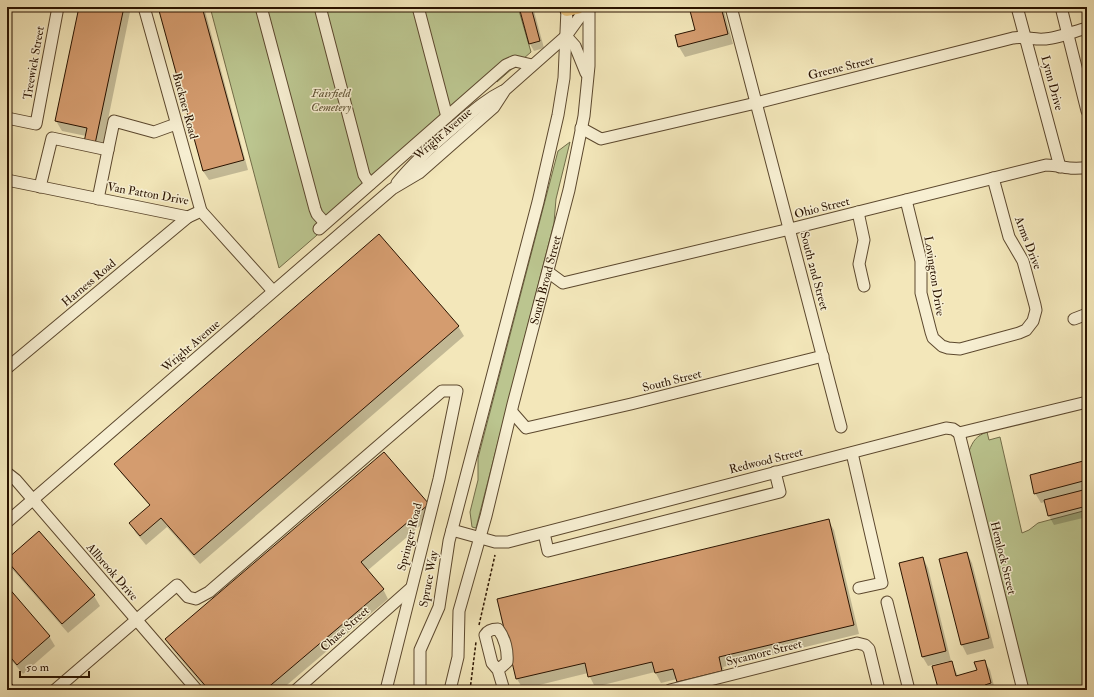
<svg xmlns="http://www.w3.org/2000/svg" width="1094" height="697" viewBox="0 0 1094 697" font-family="'IM FELL Double Pica',serif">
<rect width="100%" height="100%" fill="#f3e7ba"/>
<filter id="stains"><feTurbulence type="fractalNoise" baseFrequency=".005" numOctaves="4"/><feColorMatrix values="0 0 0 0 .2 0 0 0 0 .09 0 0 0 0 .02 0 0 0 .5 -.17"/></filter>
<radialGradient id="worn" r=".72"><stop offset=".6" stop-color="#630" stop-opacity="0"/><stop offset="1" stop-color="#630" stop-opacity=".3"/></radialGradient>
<g fill="#bbc58f" stroke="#726c48">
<polygon points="210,7 518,7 531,52 497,82 496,80 279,268"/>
<polygon points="570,142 556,199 554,223 476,528 472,527 470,512 478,480 478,458 558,151"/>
<path d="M 987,432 L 989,440 L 1000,437 L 1022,533 L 1029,530 L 1038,523 L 1087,510 L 1087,690 L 1027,690 L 969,451 C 973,441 976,436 987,432 Z"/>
</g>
<g fill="#0003">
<polygon points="80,7 131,7 101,154 86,136 62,131 56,121"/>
<polygon points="159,7 204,7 248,170 209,180 203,171"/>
<polygon points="520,7 533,7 544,48 534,51 530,44"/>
<polygon points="690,7 723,7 733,44 685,57 679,47 676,36 696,31"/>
<polygon points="458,326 464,336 200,564 167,527 146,545 136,533 130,523 150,506 121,473 115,464"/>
<polygon points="384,453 433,515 367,571 383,589 388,599 281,690 207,690 172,649 166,639"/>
<polygon points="1087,461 1087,517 1054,525 1049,516 1045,502 1041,503 1035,493"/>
<polygon points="828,520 834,530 859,634 723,667 724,669 679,680 682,690 677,679 661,683 655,672 595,687 588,673 523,689 517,679 498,600"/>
<polygon points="39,532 94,596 100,606 68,633 13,570 7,560"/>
<polygon points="967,553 972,563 994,648 967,655 962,645 940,560"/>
<polygon points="923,558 928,568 951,661 958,676 978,671 984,661 990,670 995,690 933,690 939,688 949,663 949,661 928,666 922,656"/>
<polygon points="7,588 49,636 55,646 23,674 7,655"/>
</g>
<g fill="#d49c6f" stroke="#2a1300">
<polygon points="79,7 124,7 95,144 84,142 87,128 55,121"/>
<polygon points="158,7 202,7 244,160 203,171"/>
<polygon points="519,7 531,7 540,41 529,44"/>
<polygon points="689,7 721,7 728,34 678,47 675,35 695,30"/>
<polygon points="379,234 459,326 194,555 161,518 140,536 129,523 150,505 114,464"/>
<polygon points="384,452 429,504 361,562 384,589 265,690 209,690 165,639"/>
<polygon points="1087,460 1087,480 1034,494 1030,475"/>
<polygon points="1087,489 1087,506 1048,516 1044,500"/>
<polygon points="829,519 854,625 719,657 722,671 677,682 673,669 655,673 652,662 588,677 585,663 516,679 497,599"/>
<polygon points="39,531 95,595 62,624 7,561 7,559"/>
<polygon points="967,552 989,638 961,645 939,559"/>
<polygon points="923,557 946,651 922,657 899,563"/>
<polygon points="7,586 50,636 17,665 7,653"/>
<polygon points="985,660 991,683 985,685 987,690 929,690 938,688 932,666 952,661 956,676 977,670 974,662"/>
<polygon points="7,678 17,690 7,690"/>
</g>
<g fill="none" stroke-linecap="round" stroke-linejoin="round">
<g stroke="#5c482e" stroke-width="13">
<g id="minor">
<polyline points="144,7 201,211"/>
<polyline points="261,7 315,209 317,214 325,223"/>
<polyline points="320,7 364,175 370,184"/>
<polyline points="418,7 447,117"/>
<polyline points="731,7 841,427"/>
<polyline points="1017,7 1060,167"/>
<polyline points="1061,7 1087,111"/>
<polyline points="566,36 575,46 586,73"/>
<polyline points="7,118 36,124 58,7"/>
<path d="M 581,128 L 601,139 L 756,103 L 1013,38 C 1024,36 1034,40 1044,39 C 1056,39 1075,31 1087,28"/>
<polyline points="108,150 114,121 154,132 176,124"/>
<polyline points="7,180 188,217 201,211 273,291"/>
<path d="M 397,183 C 414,162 433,145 453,128 C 470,114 483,101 503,91"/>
<polyline points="40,187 52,138 108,150 98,199"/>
<polyline points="906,200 921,261 921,293 931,332 933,338 942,346 948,348 960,349 1019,333 1026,330 1033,321 1036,310 1035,305 1023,261 1009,237 993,178"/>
<polyline points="858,212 864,240 859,264 864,286"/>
<polyline points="319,229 506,65 515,61 532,65"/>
<path d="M 548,272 L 563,283 L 790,229 L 1046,165 C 1062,165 1070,171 1087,167"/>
<polyline points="1074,319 1087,314"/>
<polyline points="7,368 188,217"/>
<polyline points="512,412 526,428 631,404 823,356"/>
<polyline points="959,433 1023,690"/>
<polyline points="852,453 882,583 859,588"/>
<polyline points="7,473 16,480 197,690"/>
<polyline points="7,522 341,233 392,189 419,173 494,107 505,90 566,36 587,7"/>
<polyline points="452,530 495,542 508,542 946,428 953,429 959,433 1087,402"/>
<polyline points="544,533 548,551 780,492 775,472"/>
<polyline points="887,602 909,690"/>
<path d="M 498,670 L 507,662 C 508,651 505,638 498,629 C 492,629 488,630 485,635 L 492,663 L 498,670 L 504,690"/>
<polyline points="55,690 177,585 188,597 196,599 209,592 442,391 457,391 439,479 386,690"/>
<polyline points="296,690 411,588"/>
<polyline points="420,690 420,650 439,607 449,541 538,202 558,115 564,78 567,9"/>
<path id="s1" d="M 450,690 L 458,657 L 459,611 L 486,516 L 513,404 L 569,190 L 584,116 L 589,66 L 589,7"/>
<polyline points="670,690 857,643 865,645 869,649 879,690"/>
</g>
</g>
<g stroke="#2a1300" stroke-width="16">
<polyline id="major" points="567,7 567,9 577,7"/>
</g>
<g stroke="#2a1300" stroke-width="1.5" stroke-dasharray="3 2" stroke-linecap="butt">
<polyline points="479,625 495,555"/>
<polyline points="470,690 476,642"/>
</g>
<use href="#minor" stroke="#f7efd2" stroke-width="11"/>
<use href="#major" stroke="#eac47d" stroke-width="14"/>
</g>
<g text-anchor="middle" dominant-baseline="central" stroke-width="3" stroke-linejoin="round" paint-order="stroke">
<g font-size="12" fill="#2a1300" stroke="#f7efd2">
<text transform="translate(34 63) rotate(-80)">Treewick Street</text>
<text transform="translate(841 68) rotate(-14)">Greene Street</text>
<text transform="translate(1052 83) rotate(75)">Lynn Drive</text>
<text transform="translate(185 106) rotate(75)">Buckner Road</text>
<text transform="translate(443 134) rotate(-41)">Wright Avenue</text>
<text transform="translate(148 194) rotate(10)">Van Patton Drive</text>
<text transform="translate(822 208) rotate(-14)">Ohio Street</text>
<text transform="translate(1028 243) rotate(69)">Arms Drive</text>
<text transform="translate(814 271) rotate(75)">South 2nd Street</text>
<text transform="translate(934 276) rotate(81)">Lovington Drive</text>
<text stroke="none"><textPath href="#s1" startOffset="422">South Broad Street</textPath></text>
<text transform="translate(89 283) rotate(-40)">Harness Road</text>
<text transform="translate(191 346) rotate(-41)">Wright Avenue</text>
<text transform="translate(672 381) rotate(-14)">South Street</text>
<text transform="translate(766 461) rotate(-14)">Redwood Street</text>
<text transform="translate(410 537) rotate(-76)">Springer Road</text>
<text transform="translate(1003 558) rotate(76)">Hemlock Street</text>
<text transform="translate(112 572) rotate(49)">Allbrook Drive</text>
<text transform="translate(429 579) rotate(-79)">Spruce Way</text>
<text transform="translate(345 629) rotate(-42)">Chase Street</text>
<text transform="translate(764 653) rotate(-14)">Sycamore Street</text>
</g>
<g font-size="12" font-style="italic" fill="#5d5132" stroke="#f7efd2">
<text x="331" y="93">Fairfield<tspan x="331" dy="14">Cemetery</tspan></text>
</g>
</g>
<rect width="1094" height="697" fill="none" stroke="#f3e7ba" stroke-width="24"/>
<rect x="8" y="8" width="1078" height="681" fill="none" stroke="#2a1300" stroke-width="2"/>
<rect x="12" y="12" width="1070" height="673" fill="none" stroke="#2a1300"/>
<path d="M20 671v6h69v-6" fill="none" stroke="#2a1300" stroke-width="2"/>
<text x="26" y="671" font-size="12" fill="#2a1300" stroke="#f7efd2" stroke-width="3" paint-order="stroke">50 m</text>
<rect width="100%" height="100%" filter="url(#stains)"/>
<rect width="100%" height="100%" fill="url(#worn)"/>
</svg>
